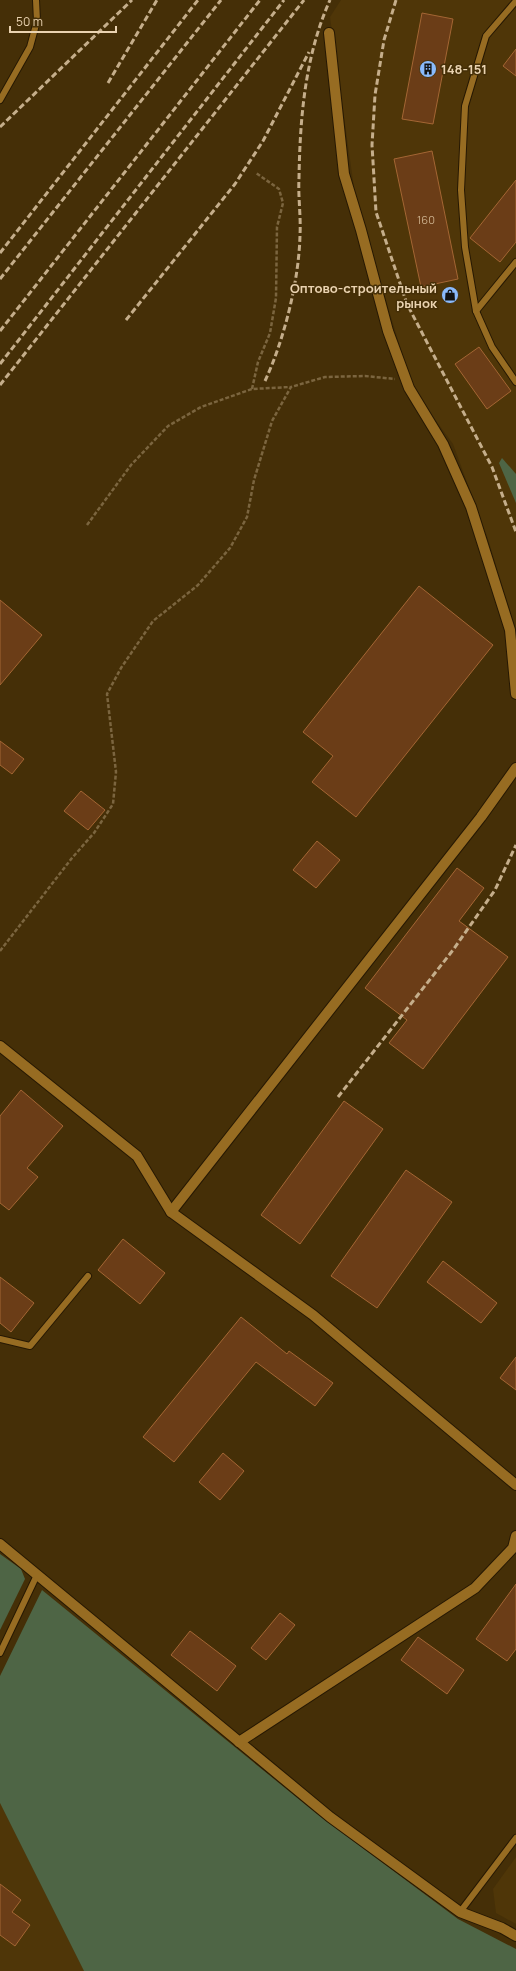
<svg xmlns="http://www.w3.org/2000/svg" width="516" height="1971" viewBox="0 0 516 1971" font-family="Manrope,sans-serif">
<rect width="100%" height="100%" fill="#452f07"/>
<g fill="#4f3608">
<polygon points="341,0 516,0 516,631 488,539 453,444 413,389 356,202 330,17"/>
<polygon points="0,1803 84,1971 0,1971"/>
<polygon points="516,1857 516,1924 496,1913 493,1889"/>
</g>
<g fill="#4e6545">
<polygon points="502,458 516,474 516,503 499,463"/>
<polygon points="0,1554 21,1569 25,1579 0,1630"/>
<polygon points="42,1590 317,1814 458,1919 516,1949 516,1971 84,1971 0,1803 0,1676"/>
</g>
<g fill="#6b3d17" stroke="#a46634">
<polygon points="422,13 453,19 433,124 402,119"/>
<polygon points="516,49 516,76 503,66"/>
<polygon points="432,151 458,279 421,287 394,159"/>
<polygon points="516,180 516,242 500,262 470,238"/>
<polygon points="479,347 511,391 487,409 455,364"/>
<polygon points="419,586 493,645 356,817 312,782 333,756 303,732"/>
<polygon points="0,600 42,635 0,685"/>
<polygon points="0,741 24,759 12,774 0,765"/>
<polygon points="81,791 105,810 88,830 64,811"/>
<polygon points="317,841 340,860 316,888 293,870"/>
<polygon points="457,868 484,888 459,921 508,957 423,1069 389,1043 407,1020 365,988"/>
<polygon points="21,1090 63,1126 27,1168 38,1177 9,1210 0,1203 0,1116"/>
<polygon points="344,1101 383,1129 300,1244 261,1215"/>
<polygon points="406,1170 452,1202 377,1308 331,1276"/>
<polygon points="123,1239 165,1273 140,1304 98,1270"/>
<polygon points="443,1261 497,1303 481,1323 427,1282"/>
<polygon points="0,1277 34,1303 11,1332 0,1323"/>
<polygon points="241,1317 287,1354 289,1351 333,1383 315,1406 256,1362 174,1462 143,1437"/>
<polygon points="516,1357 516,1390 500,1378"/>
<polygon points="223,1453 244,1471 220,1500 199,1482"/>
<polygon points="516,1584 516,1649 507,1661 476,1639"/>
<polygon points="280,1613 295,1625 266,1660 251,1648"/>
<polygon points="190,1631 236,1666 217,1691 171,1655"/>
<polygon points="418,1637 464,1670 447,1694 401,1660"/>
<polygon points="0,1884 21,1900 12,1912 30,1925 15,1946 0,1935"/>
</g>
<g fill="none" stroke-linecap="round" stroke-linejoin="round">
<g stroke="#261803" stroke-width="8">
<g id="service">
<polyline points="516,1 486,36 465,106 461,190 465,247 476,311 492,347 516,382"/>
<polyline points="0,100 30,47 37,21 36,0"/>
<polyline points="476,311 516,262"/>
<polyline points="0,1339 30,1346 88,1276"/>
<polyline points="0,1653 37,1575"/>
<polyline points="460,1912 516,1838"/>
</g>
</g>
<g stroke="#261803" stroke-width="12">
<g id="minor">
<polyline points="329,33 344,174 361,230 388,331 409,388 443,444 471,507 510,630 516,694"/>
<polyline points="0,1046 137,1156 171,1212 313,1315 516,1485"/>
<polyline points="171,1212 481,817 516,768"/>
<polyline points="0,1544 330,1817 460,1912 502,1928 516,1936"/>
<polyline points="239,1742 475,1588 513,1548 516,1536"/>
</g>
</g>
<g stroke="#7b653f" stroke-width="2.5" stroke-dasharray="4 2" stroke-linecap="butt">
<polyline points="252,389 258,362 270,333 276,298 277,227 283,203 279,189 256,173"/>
<polyline points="87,525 131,465 168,426 201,407 252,389 290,387"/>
<polyline points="0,951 72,858 94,833 113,804 116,772 107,694 121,668 153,621 198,585 230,548 247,517 254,480 272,421 291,387 325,377 365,376 395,379"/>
</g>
<use href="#service" stroke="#976c22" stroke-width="6"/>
<use href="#minor" stroke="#976c22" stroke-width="10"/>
<g stroke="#c5ae8b" stroke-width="3" stroke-dasharray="6 3" stroke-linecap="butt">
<polyline points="396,0 384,40 375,95 372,145 376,212 407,304 492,467 516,532"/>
<polyline points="108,83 157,0"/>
<polyline points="0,127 132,0"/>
<polyline points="0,253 198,0"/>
<polyline points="0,279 221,0"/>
<polyline points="126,320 235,184 263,141 309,52"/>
<polyline points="0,331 260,0"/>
<polyline points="0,364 284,0"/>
<path d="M 265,381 C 284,340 299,281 300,235 C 301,216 298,197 299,178 C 300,117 305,56 330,0"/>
<polyline points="0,385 304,0"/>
<polyline points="338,1097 453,950 495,890 516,845"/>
</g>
</g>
<defs>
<g id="building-disc" transform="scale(0.9)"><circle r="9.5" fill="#8abafc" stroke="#452f07"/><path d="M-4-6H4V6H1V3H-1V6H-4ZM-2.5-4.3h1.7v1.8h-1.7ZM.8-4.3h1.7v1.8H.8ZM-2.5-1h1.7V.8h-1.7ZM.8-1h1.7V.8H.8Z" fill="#111"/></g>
<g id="shop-disc" transform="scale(0.9)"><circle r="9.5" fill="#8abafc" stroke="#452f07"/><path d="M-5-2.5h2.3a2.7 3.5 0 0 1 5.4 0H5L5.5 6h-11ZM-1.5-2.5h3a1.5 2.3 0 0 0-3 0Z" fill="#111"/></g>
</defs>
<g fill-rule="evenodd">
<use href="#building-disc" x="428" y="69"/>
<use href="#shop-disc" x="450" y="295"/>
</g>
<g text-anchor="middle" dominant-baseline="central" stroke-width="3" stroke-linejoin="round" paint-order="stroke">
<g font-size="11" fill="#caae8a">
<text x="426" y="219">160</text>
</g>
<g font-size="13" font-weight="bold" fill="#ead3b1" stroke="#452f07" text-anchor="start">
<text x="441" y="69">148-151</text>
<text x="437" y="288" text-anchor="end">Оптово-строительный<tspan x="437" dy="15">рынок</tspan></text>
</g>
</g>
<path d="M10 26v6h106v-6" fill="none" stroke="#ead3b1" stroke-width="2"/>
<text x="16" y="26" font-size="12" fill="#ead3b1" stroke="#452f07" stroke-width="3" paint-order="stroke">50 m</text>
</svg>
